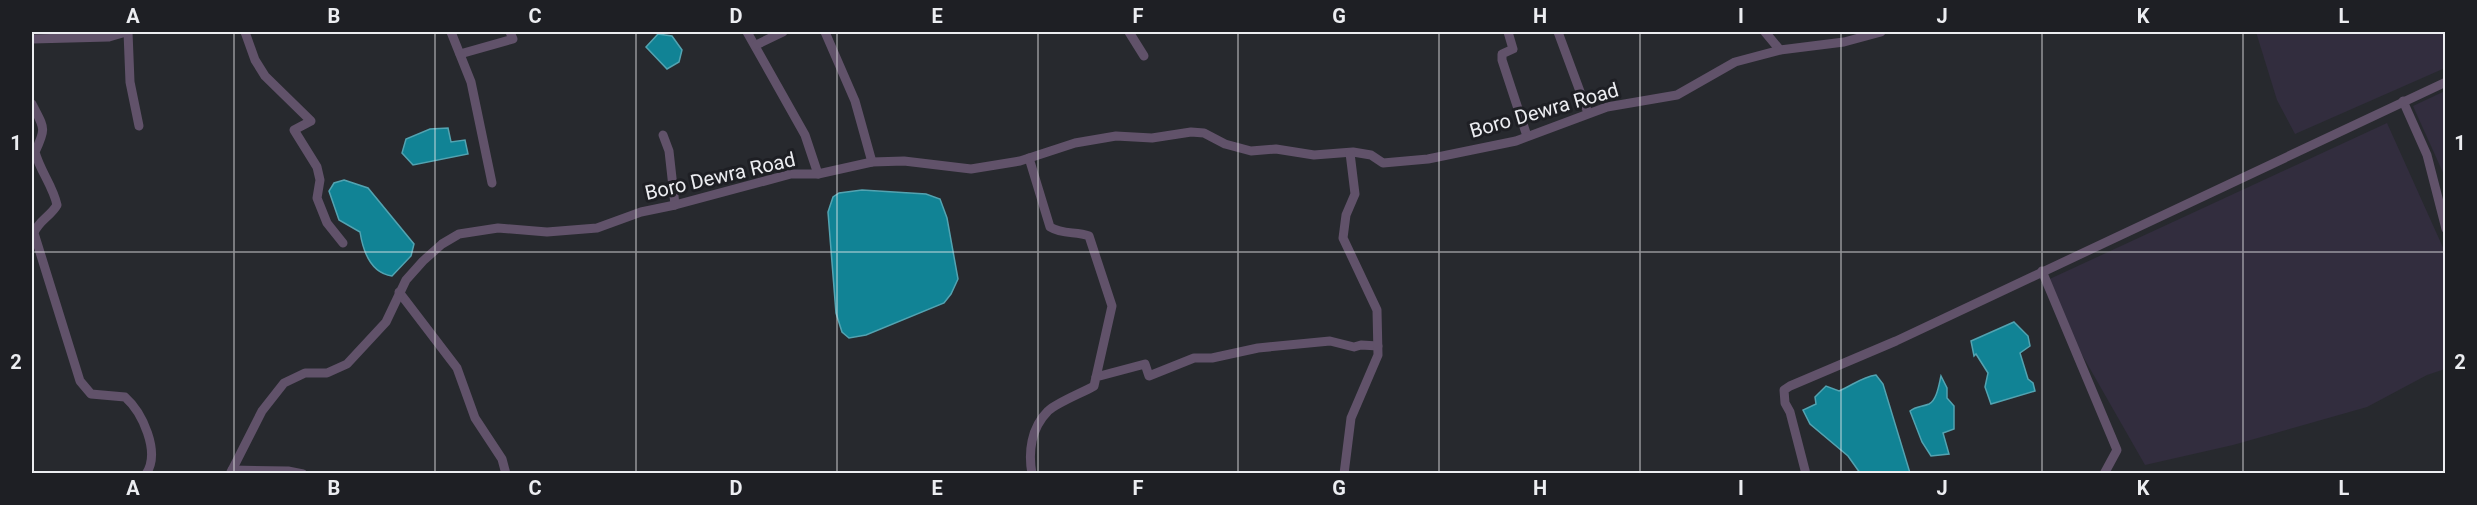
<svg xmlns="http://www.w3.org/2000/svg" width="2477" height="505" viewBox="0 0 2477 505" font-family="Roboto,sans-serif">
<rect width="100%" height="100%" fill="#27292e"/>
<g fill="#322d3e">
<polygon points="2256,32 2445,32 2445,68 2295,134 2277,100"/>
<polygon points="2445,91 2445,177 2413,106"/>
<polygon points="2387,123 2445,252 2445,369 2427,375 2367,407 2233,445 2145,465 2041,283"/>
</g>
<g fill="#118395" stroke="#53a3b1" stroke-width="1.5">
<polygon points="658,34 672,36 682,50 679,62 667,69 646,47"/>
<polygon points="448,128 451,142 465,140 468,154 413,165 402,153 406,139 430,129"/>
<path d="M 344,180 L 368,188 L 414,244 L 411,256 L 392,276 C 370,273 363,251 360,232 L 339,220 L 329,191 L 334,183 Z"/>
<polygon points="862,190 926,194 940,199 947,218 958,279 951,294 944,303 866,335 849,338 842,332 836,313 828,212 833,197 839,193"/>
<polygon points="2014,322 2028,336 2030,346 2020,353 2028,379 2033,383 2035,391 1991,404 1985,387 1988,373 1976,354 1974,356 1971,341"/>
<path d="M 1876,375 L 1883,384 L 1910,473 L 1860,473 L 1848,456 L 1810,424 L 1803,410 L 1816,404 L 1815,397 L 1826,386 L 1839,391 C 1853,385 1862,377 1876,375 Z"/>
<path d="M 1941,376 L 1947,388 L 1947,398 L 1954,406 L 1954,429 L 1943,433 L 1949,454 L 1931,456 L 1922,442 L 1910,411 C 1916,406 1922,407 1929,404 C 1937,400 1939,384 1941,376 Z"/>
</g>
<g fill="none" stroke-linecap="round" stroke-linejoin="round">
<g stroke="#61526a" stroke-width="9">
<polyline points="128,32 130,82 139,126"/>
<polyline points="245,32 255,60 265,76 311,121 294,130 317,167 320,180 317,198 327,223 343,243"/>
<polyline points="451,32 471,82 492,183"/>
<polyline points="747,32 805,135 818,174"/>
<polyline points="825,32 855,101 872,162"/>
<polyline points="1129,32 1144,56"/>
<polyline points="1508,32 1513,49 1502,54 1502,60 1527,136"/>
<polyline points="1558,32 1588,113"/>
<polyline points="1765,32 1780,50"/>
<polyline points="32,39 109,37 126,32"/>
<polyline points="756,45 783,32"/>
<polyline points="460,54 513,39 510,32"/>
<polyline points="2403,101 2427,155 2446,229"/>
<path d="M 32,104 C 44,128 47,127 35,152 C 40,171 53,186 57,205 C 51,216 38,221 34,233 L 80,381 L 91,394 L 125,397 C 142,412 161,452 146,474"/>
<polyline points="663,135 669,151 675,205"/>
<path d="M 1029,158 L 1050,227 C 1063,235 1076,231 1089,236 L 1112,306 L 1096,377"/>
<polyline points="2042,271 2117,450 2104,474"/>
<polyline points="399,292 457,368 475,418 502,459 506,474"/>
<polyline points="232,470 288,471 303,474"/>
<polyline points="230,474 262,411 284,383 305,373 327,373 347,364 386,322 406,280 423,261 442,244 459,234 498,228 547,232 597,228 641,212 675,205 791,174 818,174 872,162 904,161 971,169 1020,161 1075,143 1116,136 1152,138 1191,132 1204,133 1225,144 1251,151 1276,149 1314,155 1353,152 1371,155 1383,163 1428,159 1516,141 1607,107 1677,95 1735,62 1780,50 1844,42 1881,32"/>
<path d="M 1032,474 C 1028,452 1031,428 1048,411 C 1058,402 1082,393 1094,386 L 1096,377 L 1145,364 L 1149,376 L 1194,358 L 1212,358 L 1258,348 L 1330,341 L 1354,347 L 1361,345 L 1378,346"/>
<polyline points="1344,474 1351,418 1378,355 1377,310 1343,238 1346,215 1355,194 1350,153"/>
<polyline points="1806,474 1790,412 1785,403 1784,390 1790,386 1896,341 2446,82"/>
</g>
</g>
<path fill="none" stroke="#ecedf1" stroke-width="1.5" stroke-opacity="0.55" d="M 234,32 L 234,474M 435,32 L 435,474M 636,32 L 636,474M 837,32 L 837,474M 1038,32 L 1038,474M 1238,32 L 1238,474M 1439,32 L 1439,474M 1640,32 L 1640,474M 1841,32 L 1841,474M 2042,32 L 2042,474M 2243,32 L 2243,474M 32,252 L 2446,252"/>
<g text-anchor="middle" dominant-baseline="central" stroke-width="6" stroke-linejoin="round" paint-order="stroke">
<g font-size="20" fill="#ecedf1" stroke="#1e1f24">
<text transform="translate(1544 110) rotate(-16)">Boro Dewra Road</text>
<text transform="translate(720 176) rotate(-13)">Boro Dewra Road</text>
</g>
</g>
<rect width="2477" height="505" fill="none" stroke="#1e1f24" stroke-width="66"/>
<rect x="33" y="33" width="2411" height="439" fill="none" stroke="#ecedf1" stroke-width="2"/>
<g font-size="20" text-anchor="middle" font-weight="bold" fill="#ecedf1">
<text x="133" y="23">A</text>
<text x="334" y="23">B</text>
<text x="535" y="23">C</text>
<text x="736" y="23">D</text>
<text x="937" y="23">E</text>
<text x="1138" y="23">F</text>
<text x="1339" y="23">G</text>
<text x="1540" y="23">H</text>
<text x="1741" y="23">I</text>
<text x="1942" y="23">J</text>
<text x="2143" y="23">K</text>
<text x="2344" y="23">L</text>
<text x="16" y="150">1</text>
<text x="2460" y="150">1</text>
<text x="16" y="369">2</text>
<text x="2460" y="369">2</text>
<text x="133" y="495">A</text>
<text x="334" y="495">B</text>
<text x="535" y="495">C</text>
<text x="736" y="495">D</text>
<text x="937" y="495">E</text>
<text x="1138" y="495">F</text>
<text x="1339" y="495">G</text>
<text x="1540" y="495">H</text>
<text x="1741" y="495">I</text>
<text x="1942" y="495">J</text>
<text x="2143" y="495">K</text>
<text x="2344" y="495">L</text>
</g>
</svg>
